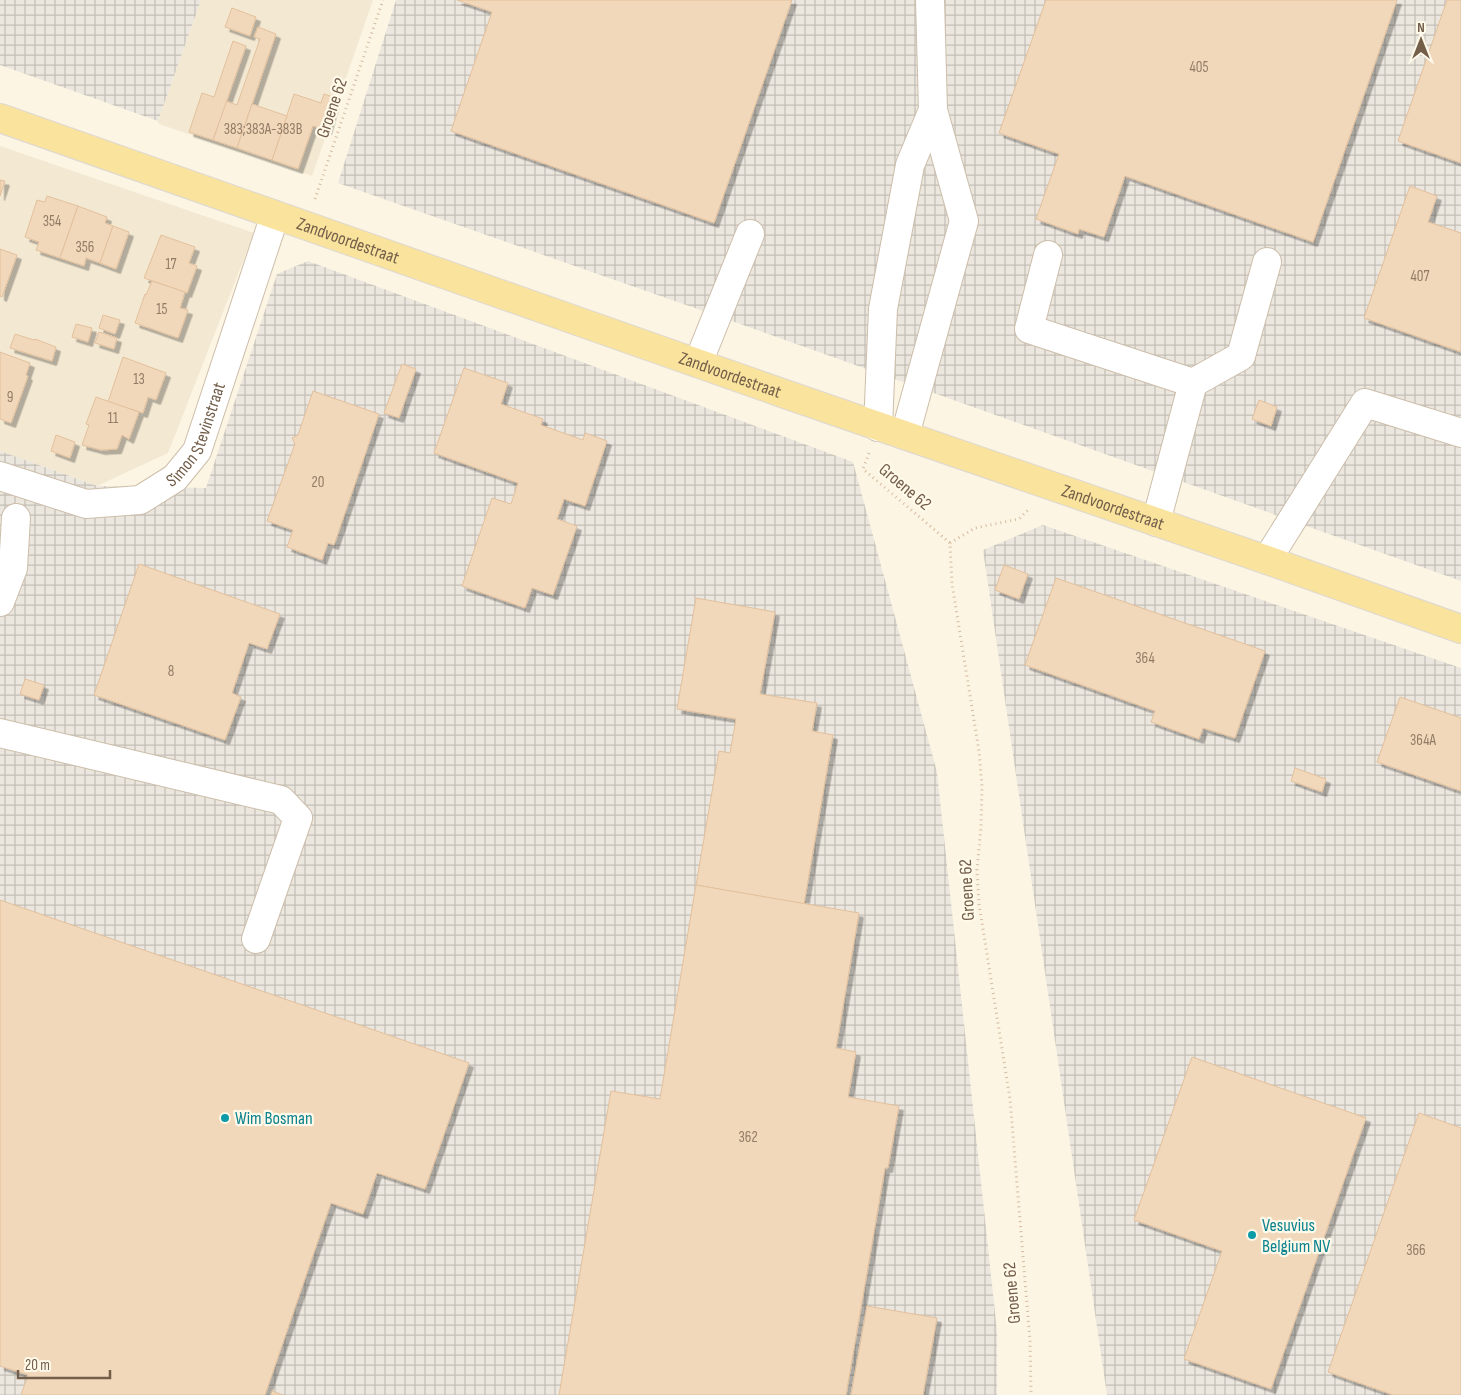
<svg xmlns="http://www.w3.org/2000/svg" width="1461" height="1395" viewBox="0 0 1461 1395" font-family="'Sofia Sans Condensed',sans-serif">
<defs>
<pattern id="industrial-grid" width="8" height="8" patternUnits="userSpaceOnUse" patternTransform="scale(1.25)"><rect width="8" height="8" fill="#ebe6de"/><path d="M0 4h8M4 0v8" fill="none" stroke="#c3beb6"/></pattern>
<filter id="shadow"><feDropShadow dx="4.5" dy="4.5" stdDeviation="0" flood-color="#0004"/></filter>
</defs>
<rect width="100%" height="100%" fill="#fcf5e3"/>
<g fill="#f3e8d2">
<polygon points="201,0 373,0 312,176 159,124 158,121"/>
<polygon points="0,146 254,233 168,453 97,486 0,451"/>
</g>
<g fill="url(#industrial-grid)">
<polygon points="0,0 201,0 158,121 0,65"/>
<polygon points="396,0 1461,0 1461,581 746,326 338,183"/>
<polygon points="308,261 853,462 937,772 997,1331 997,1395 0,1395 0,451 97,486 206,488 277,274"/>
<polygon points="1043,525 1461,668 1461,1395 1107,1395 983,550"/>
</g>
<g fill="#f1d8bb" stroke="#e3c09c" filter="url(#shadow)">
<polygon points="457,0 792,0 714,223 451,131 492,12"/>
<polygon points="1046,0 1397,0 1313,242 1125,176 1104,237 1079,229 1078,234 1036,219 1059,154 999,133"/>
<polygon points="1447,0 1461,0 1461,163 1398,141"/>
<polygon points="232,8 256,17 250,36 225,27"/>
<polygon points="258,27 276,34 237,148 213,140 226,101 237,105 260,39 254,37"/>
<polygon points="233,41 246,46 213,140 189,132 202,93 214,97"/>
<polygon points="294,94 321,103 324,94 336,98 327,130 313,126 298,169 272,160"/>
<polygon points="252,104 287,116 272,160 237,148"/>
<polygon points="0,180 5,181 0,196"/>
<polygon points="1410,186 1437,196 1428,222 1461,233 1461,352 1364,318"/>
<polygon points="47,196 78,206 60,258 36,250 39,242 25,237 37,200 45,202"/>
<polygon points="78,206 107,217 105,223 113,226 100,263 86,258 84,266 60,258"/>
<polygon points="113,226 129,232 116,269 100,263"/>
<polygon points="161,235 195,247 189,263 197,266 187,293 144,278"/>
<polygon points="0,249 17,255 2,297 0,296"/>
<polygon points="152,281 185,292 180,308 188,310 178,338 135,323 145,294 146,295"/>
<polygon points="103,315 120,320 115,334 99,328"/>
<polygon points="76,324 92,328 88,342 72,337"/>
<polygon points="99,332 117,338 114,349 95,343"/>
<polygon points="15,334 34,340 35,339 56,347 52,361 10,348"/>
<polygon points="0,352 30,363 26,375 28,376 11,423 0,419"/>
<polygon points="123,357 166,373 156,400 148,397 143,413 108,402"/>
<polygon points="402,364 416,369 399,418 384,413"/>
<polygon points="464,368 508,383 501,404 543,419 541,425 583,440 585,433 607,441 585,506 564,499 557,519 577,526 553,595 532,588 525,608 462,586 492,498 511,504 518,483 434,453"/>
<polygon points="313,391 379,414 334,545 328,543 322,560 287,547 293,530 267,521 295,444 292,438 298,435"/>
<polygon points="96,397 139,412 129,439 122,435 117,449 101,450 82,445 89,425 86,424"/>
<polygon points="1259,400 1277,407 1271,426 1252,419"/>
<polygon points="56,435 75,442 70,458 51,451"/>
<polygon points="139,564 280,614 267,649 249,643 232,693 241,697 225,740 94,695"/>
<polygon points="1004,565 1028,574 1019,599 995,590"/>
<polygon points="1056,578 1265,651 1235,738 1203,728 1199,739 1151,722 1155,711 1025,665"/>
<polygon points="696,598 775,612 760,694 817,703 812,731 833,735 804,904 696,885 719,751 730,753 736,719 677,709"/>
<polygon points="25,679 44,685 39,700 20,694"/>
<polygon points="1400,697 1461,718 1461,791 1377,762"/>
<polygon points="1295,768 1326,779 1322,792 1291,781"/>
<polygon points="696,885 859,913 836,1048 856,1052 848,1097 899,1106 888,1168 885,1168 846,1395 559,1395 611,1091 660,1099"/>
<polygon points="0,900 469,1063 425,1189 377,1173 363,1214 331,1203 265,1395 21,1395 28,1375 0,1366"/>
<polygon points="1192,1057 1366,1118 1271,1389 1184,1359 1222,1251 1134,1220"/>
<polygon points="1419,1113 1461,1128 1461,1395 1393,1395 1328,1372"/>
<polygon points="867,1306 937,1318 923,1395 851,1395"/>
<polygon points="272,1391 283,1395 271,1395"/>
</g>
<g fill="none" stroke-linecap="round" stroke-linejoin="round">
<g stroke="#cdbeaa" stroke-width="30">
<g id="minor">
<polyline points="1048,255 1029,329 1193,383 1156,522"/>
<polyline points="698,363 750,234"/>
<polyline points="1193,383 1241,356 1267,262"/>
<polyline points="878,427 883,309 910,165 933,110"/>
<polyline points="905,435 964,221 933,110 930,0"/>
<path id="s1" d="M 0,476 L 86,504 L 140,500 L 175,478 L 197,451 L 275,215"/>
<polyline points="1267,560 1365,403 1461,433"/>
<polyline points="0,602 13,568 16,518"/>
<polyline points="0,733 281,800 298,818 256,939"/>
</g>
</g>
<g stroke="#ddd8d4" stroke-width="30">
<g id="major">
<path id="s2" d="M 0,118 L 782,393 L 1267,560 L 1461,629"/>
</g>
</g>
<g stroke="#d5bb9f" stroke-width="3" stroke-dasharray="1 4" stroke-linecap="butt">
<polyline points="315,199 383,0"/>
<polyline points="869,453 863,469 950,543 952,584 979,751 982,786 981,827 977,870 979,904 1010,1099 1030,1341 1031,1395"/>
<polyline points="950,543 975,528 1019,519 1030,508"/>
</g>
<use href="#minor" stroke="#fff" stroke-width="28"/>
<use href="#major" stroke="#f9e39d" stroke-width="28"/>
</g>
<g fill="#0f9aa8" stroke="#fff9e9" stroke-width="2">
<circle cx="225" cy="1118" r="5"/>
<circle cx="1252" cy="1235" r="5"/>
</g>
<g text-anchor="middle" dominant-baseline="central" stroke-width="4.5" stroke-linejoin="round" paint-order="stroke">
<g font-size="15" fill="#927c66">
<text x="1199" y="67">405</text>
<text x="263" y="129">383;383A-383B</text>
<text x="52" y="221">354</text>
<text x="85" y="247">356</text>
<text x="171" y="264">17</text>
<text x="1420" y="276">407</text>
<text x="162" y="309">15</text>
<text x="139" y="379">13</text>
<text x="10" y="397">9</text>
<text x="113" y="418">11</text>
<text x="318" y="482">20</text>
<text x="1145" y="658">364</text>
<text x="171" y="671">8</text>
<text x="1423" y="740">364A</text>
<text x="748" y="1137">362</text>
<text x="1416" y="1250">366</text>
</g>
<g font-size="18" fill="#735e4a" stroke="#fff9e9">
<text transform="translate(332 108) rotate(-71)">Groene 62</text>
<text stroke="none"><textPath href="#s2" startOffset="369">Zandvoordestraat</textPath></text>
<text stroke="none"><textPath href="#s2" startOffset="774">Zandvoordestraat</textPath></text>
<text stroke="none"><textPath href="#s1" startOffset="235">Simon Stevinstraat</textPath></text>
<text transform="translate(905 487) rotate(40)">Groene 62</text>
<text stroke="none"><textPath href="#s2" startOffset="1179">Zandvoordestraat</textPath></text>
<text transform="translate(967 890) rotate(-93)">Groene 62</text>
<text transform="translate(1012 1293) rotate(-95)">Groene 62</text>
</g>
<g font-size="18" fill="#0d838f" stroke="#fff9e9" text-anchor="start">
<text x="235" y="1118">Wim Bosman</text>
<text x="1262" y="1225">Vesuvius<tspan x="1262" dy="21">Belgium NV</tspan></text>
</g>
</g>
<g transform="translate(1421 40)" stroke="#fff9e9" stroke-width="4" paint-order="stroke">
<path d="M0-4L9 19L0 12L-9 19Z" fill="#735e4a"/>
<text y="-8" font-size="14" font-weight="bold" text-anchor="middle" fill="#735e4a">N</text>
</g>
<path d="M18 1370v8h92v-8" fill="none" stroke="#735e4a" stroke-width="2.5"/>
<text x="25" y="1370" font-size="15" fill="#735e4a" stroke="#fff9e9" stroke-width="4" paint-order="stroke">20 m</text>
</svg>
